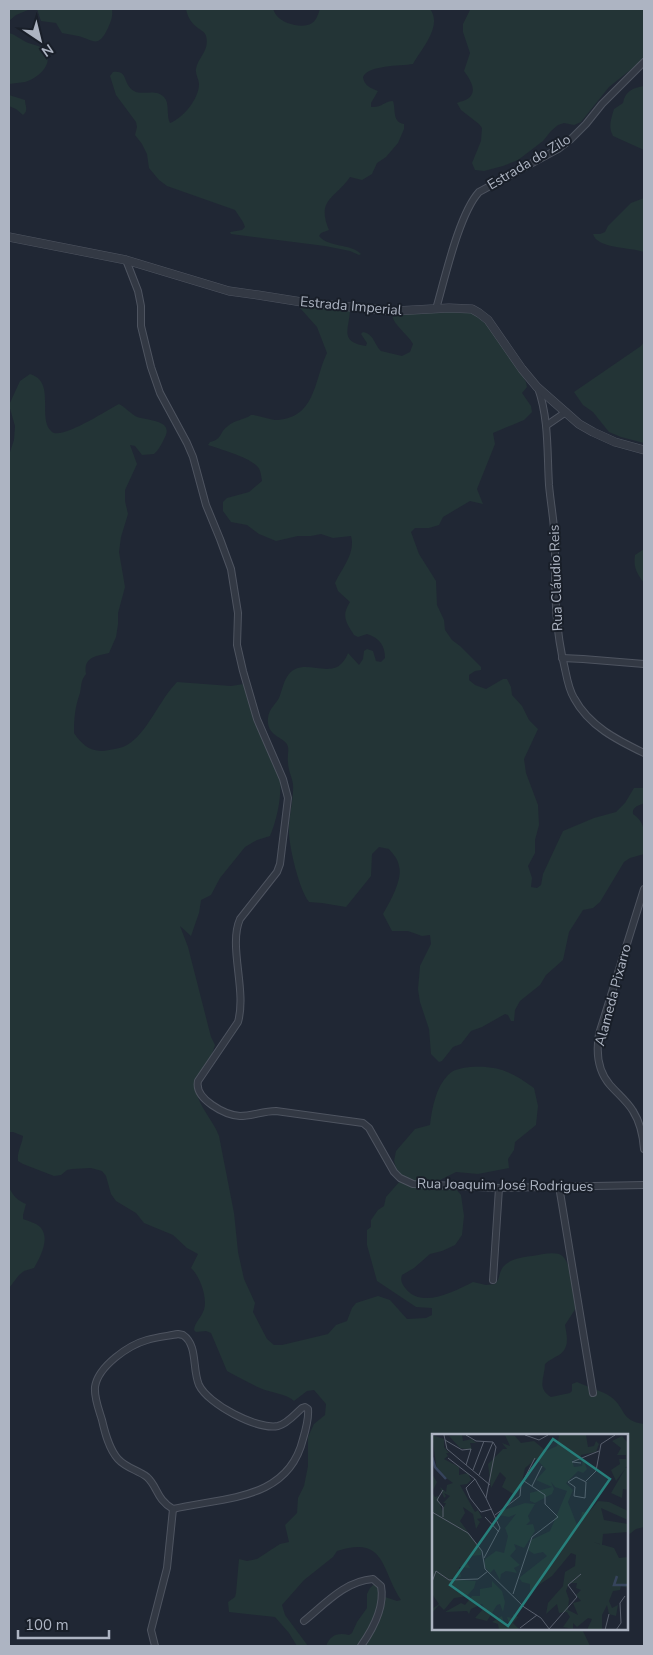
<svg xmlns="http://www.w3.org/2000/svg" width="653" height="1655" viewBox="0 0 653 1655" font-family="'Nunito Sans',sans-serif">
<rect width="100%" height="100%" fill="#202734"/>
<g fill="#233436">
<polygon points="9,9 28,9 28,10 16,15 9,21"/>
<path d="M 37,9 L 112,9 C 113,17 111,21 108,28 C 98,49 94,40 78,36 C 73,35 67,34 62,33 L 56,23 L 41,21 Z"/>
<path d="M 186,9 L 273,9 C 274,11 275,14 277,16 C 283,24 304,29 312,23 C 317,20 318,14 320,9 L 430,9 C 443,26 421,49 413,64 C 400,66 368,65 363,77 C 364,86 371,88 378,91 L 371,103 L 371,107 C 382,108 384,101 393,101 C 396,110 392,122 404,124 L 404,129 L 398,143 L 386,157 L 377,163 L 372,174 L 362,180 L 350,177 C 335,199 316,199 329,230 L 321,233 L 319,236 C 329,248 350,243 361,254 L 359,255 L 350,251 L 325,246 L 231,234 L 230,232 L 242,230 L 245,227 L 243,222 L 235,210 L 167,186 L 159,180 L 149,168 L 147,154 L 142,144 L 135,135 L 137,127 L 136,122 L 116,95 L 110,76 L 113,72 C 129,70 122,84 134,91 C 143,96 155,88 164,97 C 170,103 166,116 170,123 C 183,118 199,99 199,84 C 199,79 195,74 196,69 C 198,57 210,51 206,36 C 204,28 190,29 186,9 Z"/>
<path d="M 477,9 L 644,9 L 644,59 L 609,87 L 581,122 L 574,125 L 564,123 L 558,125 L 551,131 L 543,141 L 518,160 L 503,166 L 484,171 L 475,170 L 472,163 L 481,141 L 482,128 L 479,124 L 461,110 L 457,103 C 461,101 465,101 469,98 C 478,90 469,78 464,71 L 470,53 L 463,32 L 463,24 L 470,10 Z"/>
<path d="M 9,33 C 16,35 20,39 26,42 C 32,45 40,45 44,50 C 56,63 37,79 25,82 C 20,83 14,83 9,84 Z"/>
<path d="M 644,86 L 644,150 L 613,136 C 608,127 611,119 614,109 L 623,103 C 625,91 633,88 644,86 Z"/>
<path d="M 9,95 L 25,100 C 25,106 29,110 23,115 L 16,109 L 9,106 Z"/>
<path d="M 644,198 L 644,252 C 631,247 597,249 593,234 L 600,234 L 605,232 L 608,226 L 631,203 Z"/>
<path d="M 301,305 L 344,305 L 350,311 C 349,329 339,342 366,346 L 367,343 L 361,334 L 363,332 C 374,334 374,344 381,351 L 402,356 L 410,352 L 413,344 C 407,333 394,326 392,315 L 396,311 L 476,309 L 494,327 L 526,382 L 527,387 L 522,393 L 531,406 L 532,412 L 524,420 L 493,433 L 495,444 L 477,489 L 483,504 L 470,501 L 443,517 L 439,525 L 429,528 L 415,528 L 411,532 L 419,554 L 436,581 L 437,605 L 444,620 L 445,630 L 452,640 L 460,646 L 481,667 L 481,670 L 475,671 L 469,675 L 469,680 L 475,685 L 486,689 L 503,679 L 507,679 L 511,687 L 512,695 L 522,706 L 529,720 L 538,729 L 524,759 L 526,773 L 538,805 L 539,825 L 535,840 L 535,853 L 528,866 L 532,878 L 531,887 L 537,888 L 541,885 L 543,874 L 563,831 L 594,818 L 616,812 L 625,803 L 634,788 L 644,788 L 644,803 C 639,806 632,806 633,814 C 648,824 644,838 644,854 L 630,858 L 624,862 L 600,902 L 593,908 L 583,910 L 569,932 L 563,960 L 546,975 L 540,985 L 520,1001 L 515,1010 L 514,1021 L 511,1021 L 508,1015 L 505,1014 L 482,1027 L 471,1031 L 461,1044 L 453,1047 L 442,1061 L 439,1062 L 431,1054 L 429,1029 L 420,1002 L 418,989 L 420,966 L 431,944 L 430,935 L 422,936 L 408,931 L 392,931 L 383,914 C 390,902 403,879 399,866 C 398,859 393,854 389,849 L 379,847 L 372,854 L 371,876 L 346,907 L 322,903 L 309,902 C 299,889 290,850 289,834 C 288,817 294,801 293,784 C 292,777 288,770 288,762 C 287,757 289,752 288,747 C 286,736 266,738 268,718 C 269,709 275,705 279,698 C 282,691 283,683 287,677 C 300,655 328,679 342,663 C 345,660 347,656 348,653 L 359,665 L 363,659 L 364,651 L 367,649 L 373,651 L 376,661 L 381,662 L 385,658 C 385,646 380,638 367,634 L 358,637 L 354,635 C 346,622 341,616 350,602 L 338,591 L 335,583 C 342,568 356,553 351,536 L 333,538 L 321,534 L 311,536 L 298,536 L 276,541 L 259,534 L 247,525 L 231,522 L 223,511 L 223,502 L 227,498 L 249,492 L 262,481 C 261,475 261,470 257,466 C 248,457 220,449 208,445 L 210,442 C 223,439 219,432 228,426 C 234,420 244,420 251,415 C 260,415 269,420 278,420 C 316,417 314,380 327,353 L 317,327 L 300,308 Z"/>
<polygon points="644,342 644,443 621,437 609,432 593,412 583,405 574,392 641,346"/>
<path d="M 30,374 C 57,382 36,419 52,432 C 62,440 107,410 119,404 C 125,407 129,412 135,416 C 145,421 174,419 165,437 C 162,443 159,450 154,454 L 142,455 L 135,446 L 130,445 L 137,464 L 125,490 L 125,501 L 128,514 L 121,537 L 119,552 L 125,587 L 118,613 L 118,624 L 116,637 L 109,653 C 96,656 83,657 86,674 C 80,682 82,684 80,693 C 75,707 74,718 74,733 C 82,745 92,754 109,750 C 115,749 122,748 127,745 C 146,735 160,699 177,682 L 231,686 L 244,684 L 280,774 C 282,794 278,817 270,836 L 257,840 L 245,847 L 220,878 L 211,895 L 201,900 L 199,913 L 191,936 L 180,926 L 188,947 L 211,1037 L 215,1045 C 211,1060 202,1072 197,1086 C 193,1100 215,1122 219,1136 L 234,1213 L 238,1252 L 244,1279 L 255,1303 L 253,1312 L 267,1339 L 274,1345 L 282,1345 L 328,1334 L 336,1325 L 347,1321 L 352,1308 L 356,1303 L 378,1296 L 390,1300 L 407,1319 L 426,1318 L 432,1315 L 432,1308 L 416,1307 L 377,1281 L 367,1245 L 367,1230 L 371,1227 L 371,1220 L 378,1210 L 384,1206 L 386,1197 L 400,1181 L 394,1161 L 396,1151 L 415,1129 L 430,1125 C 432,1108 436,1087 448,1075 C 454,1069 462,1068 470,1067 C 498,1065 512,1072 534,1088 L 538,1106 L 536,1125 L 515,1142 L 514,1150 L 508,1159 L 509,1168 L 478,1174 L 456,1172 L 440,1180 L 440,1183 L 456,1189 L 461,1195 L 464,1216 L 462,1235 L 455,1245 L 442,1251 L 430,1254 L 414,1268 L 402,1275 C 400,1281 402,1284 406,1289 C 422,1309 455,1291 473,1282 L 486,1285 L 495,1284 C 500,1279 499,1272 503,1267 C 509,1259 523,1257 532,1256 C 540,1255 550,1252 559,1254 C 572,1258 574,1296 576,1308 L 565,1325 C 567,1336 570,1348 559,1355 C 554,1358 549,1360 545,1364 C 545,1377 536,1388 551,1397 L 570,1393 L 572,1391 L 572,1384 L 577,1382 C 587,1387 603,1391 611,1397 C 626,1408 620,1421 644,1424 L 644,1527 L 636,1529 L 627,1536 L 627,1435 L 433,1435 L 433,1629 L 582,1629 L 590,1646 L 326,1646 C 330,1635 338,1632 349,1635 L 352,1633 L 357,1622 L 367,1608 L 367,1594 L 370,1588 L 375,1583 L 385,1597 L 397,1601 L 401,1600 C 381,1570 386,1535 337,1551 L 333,1557 L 304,1580 L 282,1605 L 285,1615 L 308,1646 L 297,1646 L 289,1633 L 275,1617 L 229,1612 L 228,1602 L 235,1597 L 236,1593 L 239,1559 L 247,1561 L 257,1559 L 280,1544 L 289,1542 L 285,1525 L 297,1513 L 298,1498 L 304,1486 L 308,1466 L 308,1437 L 314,1424 L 325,1415 L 326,1404 L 314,1390 L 307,1391 L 294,1401 C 285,1393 271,1393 260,1388 C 249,1383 238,1377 227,1371 L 211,1333 L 206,1331 L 196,1332 L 194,1330 C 195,1322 200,1319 203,1312 C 209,1300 200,1276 191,1268 L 198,1254 L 187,1248 L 173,1235 L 144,1223 L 136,1213 L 116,1201 L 111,1194 L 106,1176 L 102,1171 L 91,1168 L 72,1169 L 67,1170 L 61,1175 L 54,1176 L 23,1164 L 18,1161 C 17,1151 22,1145 23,1136 L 13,1132 L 9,1132 L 9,455 L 14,440 L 15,426 L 9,405 L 20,381 Z"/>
<path d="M 644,549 L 644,583 C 637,574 633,567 635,555 Z"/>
<path d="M 9,1187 C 13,1196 17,1200 26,1204 L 23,1215 L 23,1219 C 28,1221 37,1223 41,1228 C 50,1239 40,1258 34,1268 L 24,1271 L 19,1275 L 9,1288 Z"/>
</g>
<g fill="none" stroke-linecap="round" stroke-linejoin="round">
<g stroke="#4e5460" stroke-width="8">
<g id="minor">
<path d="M 126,260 L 138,291 L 141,306 L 141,326 L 151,367 L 160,393 L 187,443 L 193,457 L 206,505 L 220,539 L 231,569 L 238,613 L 237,645 L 243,671 L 257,719 L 283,779 L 288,798 L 280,864 L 277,872 L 240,919 C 228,946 247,990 238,1022 L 198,1081 C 194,1099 225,1115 240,1116 C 252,1116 263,1111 276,1111 L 363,1123 L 369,1128 L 394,1172 L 400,1178 L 413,1184 L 499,1188 L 644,1185"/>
<path d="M 436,309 C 445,278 459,214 479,192 L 558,149 L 571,139 L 586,124 L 602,104 L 644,62"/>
<path d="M 538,388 C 549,419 547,452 549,485 C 551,508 556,530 555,553 C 555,595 555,628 565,669 C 567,679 569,690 574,698 C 589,726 617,740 644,753"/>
<polyline points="547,425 566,412"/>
<polyline points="562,658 583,659 644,664"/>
<path d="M 644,889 L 599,1034 C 596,1052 598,1071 610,1085 C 618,1094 627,1101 633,1111 C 640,1122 643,1136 644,1149"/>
<polyline points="559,1186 593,1393"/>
<polyline points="493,1280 499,1188"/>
<path d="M 178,1334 L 183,1335 C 198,1345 192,1369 199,1385 C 208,1404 257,1430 278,1426 C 287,1424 295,1414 302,1408 L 305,1407 L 308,1409 C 309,1419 306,1429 303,1439 C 288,1501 224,1497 173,1509 C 156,1499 158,1487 147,1477 C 138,1470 126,1468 118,1459 C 109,1449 105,1433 102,1420 C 99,1410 94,1398 95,1387 C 98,1366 129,1345 147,1340 C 157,1337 168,1336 178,1334 Z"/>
<path d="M 304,1621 C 325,1604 345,1581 373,1579 L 381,1586 C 385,1607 373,1629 361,1646"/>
<polyline points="155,1646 151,1630 167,1568 173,1509"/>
</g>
</g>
<g stroke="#4e5460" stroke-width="9">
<polyline id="tertiary" points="9,237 126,260 229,291 258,295 308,303 395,311 449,308 472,309 479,313 488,320 522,369 537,387 579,424 593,432 615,442 644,450"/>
</g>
<use href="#minor" stroke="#333944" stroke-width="6"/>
<use href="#tertiary" stroke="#333944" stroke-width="8"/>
</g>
<g text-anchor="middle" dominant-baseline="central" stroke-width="4" stroke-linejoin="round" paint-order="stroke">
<g font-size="14" fill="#adb4c2" stroke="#191f29">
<text transform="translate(529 162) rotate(-31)">Estrada do Zilo</text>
<text transform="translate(351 306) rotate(5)">Estrada Imperial</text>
<text transform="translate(556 578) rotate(-92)">Rua Cláudio Reis</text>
<text transform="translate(613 995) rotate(-75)">Alameda Pixarro</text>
<text transform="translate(505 1185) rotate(1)">Rua Joaquim José Rodrigues</text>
</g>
</g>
<g transform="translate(432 1434)">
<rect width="196" height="196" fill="#202734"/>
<path d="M 0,1 L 12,5 L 12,13 L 17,19 L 14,19 L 16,22 L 12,25 L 27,33 L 27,41 L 36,39 L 39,46 L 35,50 L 28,51 L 43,78 L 46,76 L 50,84 L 45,85 L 48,88 L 44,95 L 41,80 L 31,73 L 33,79 L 28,87 L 49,116 L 49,121 L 39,122 L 34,127 L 38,134 L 27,133 L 29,143 L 19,145 L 44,147 L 42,154 L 35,162 L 22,164 L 12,176 L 7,171 L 0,179 L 0,175 L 7,170 L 0,160 L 0,40 L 5,48 L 0,58 L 3,63 L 6,62 L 10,77 L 14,69 L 11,69 L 18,62 L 12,59 L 14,62 L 12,64 L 8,53 L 14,58 L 15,51 L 21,49 L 5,37 ZM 30,1 L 31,7 L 40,5 L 44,9 L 38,9 L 40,16 L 28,14 L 17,2 ZM 73,1 L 83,2 L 89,9 L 102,7 L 114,17 L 125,12 L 127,1 L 154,1 L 156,13 L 162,12 L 164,7 L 167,10 L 164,18 L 149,21 L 149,26 L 140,26 L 142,33 L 150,32 L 151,25 L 155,35 L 151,39 L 146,37 L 134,49 L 141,56 L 136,68 L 145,91 L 148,90 L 150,78 L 158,77 L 166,67 L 177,68 L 196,77 L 196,86 L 169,74 L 172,86 L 196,90 L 196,98 L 171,100 L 170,111 L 161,108 L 182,114 L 187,124 L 196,123 L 196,154 L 189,152 L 188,156 L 181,157 L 177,167 L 180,174 L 186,171 L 184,182 L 177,180 L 175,171 L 170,181 L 170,196 L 155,196 L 160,185 L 156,184 L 145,193 L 141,189 L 141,195 L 131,193 L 138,183 L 135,178 L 127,179 L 125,170 L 114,180 L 116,169 L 131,152 L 133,138 L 143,132 L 144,121 L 139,119 L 120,142 L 98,157 L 98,150 L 90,148 L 87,144 L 115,122 L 111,118 L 102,120 L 96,116 L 99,106 L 118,97 L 135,57 L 123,53 L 119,48 L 122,55 L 120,60 L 103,69 L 98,67 L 98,59 L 120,53 L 104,46 L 114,35 L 104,25 L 93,34 L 90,48 L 83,61 L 70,53 L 74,44 L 68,38 L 59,54 L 56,30 L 71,15 L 75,15 L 70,9 L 78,12 ZM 137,149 L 145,149 L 144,154 L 149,156 L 144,161 L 149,167 L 141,169 L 146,181 L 136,176 L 137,165 L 134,157 ZM 190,2 L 196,9 L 196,32 L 193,34 L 196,34 L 197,56 L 191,55 L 190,64 L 179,59 L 193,35 L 184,47 L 179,36 L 188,30 L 187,25 L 194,25 L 194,21 L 185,21 L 189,14 L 180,7 ZM 93,69 L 103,70 L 96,82 L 98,87 L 94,91 L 101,90 L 103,97 L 92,114 L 82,110 L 84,115 L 78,122 L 88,131 L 82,134 L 85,139 L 74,137 L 69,140 L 68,146 L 62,135 L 58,139 L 52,132 L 53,125 L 64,117 L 72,119 L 76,102 L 73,94 L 84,80 L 77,83 L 67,81 L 72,76 ZM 60,147 L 70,157 L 73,168 L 71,178 L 68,170 L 65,171 L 55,187 L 43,184 L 52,174 L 50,170 L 39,175 L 37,180 L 35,177 L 13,178 L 29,169 L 33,171 L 40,162 L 48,162 L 48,155 L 60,153 ZM 81,180 L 86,183 L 81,189 L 88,196 L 67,196 L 66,190 L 60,188 L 70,182 L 73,192 L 77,189 L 75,183 L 81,184 Z" fill="#233436" fill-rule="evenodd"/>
<path fill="none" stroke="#36445c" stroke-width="2.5" d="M 0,23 L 3,33 L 14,45M 185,142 L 182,151 L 197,151"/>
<path fill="none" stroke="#585f6d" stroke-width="1" d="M 12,1 L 15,15 L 58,51M 34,1 L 44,7 L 61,8 L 64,13 L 54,64 L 68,94 L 52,124M 93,1 L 107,6 L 116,1M 13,6 L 30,16 L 39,15 L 34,31M 16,24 L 43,45 L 54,64M 149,29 L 140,28 L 167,17M 41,36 L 52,7M 47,41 L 61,8M 144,43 L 154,48 L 153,64 L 142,62 L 143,53 L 136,48 ZM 43,45 L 34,54 L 38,64 L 49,78 L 60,75M 154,47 L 164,37 L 169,10 L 183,1M 100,52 L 110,32M 11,56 L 5,66 L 11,73 L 11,83M 0,78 L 36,99 L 50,117 L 53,135 L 92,173 L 109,184 L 118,196M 63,81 L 88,62 L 89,51 L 103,24M 53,83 L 67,98M 0,148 L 4,137 L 17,146 L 46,145 L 56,137M 81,160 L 100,103 L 126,83 L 113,70 L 113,61 L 92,47M 88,194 L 105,181M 117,195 L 145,163 L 136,151 L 149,140M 173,196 L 177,180M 184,196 L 189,189 L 188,169 L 193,162"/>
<path fill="#277f7b" fill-opacity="0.15" stroke="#277f7b" stroke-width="2.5" d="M 121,5 L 178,45 L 76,192 L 18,151 Z"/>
<rect width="196" height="196" fill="none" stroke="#adb4c2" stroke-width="2.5"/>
</g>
<rect width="653" height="1655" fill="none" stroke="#adb4c2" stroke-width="20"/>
<g transform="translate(40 40) rotate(145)" stroke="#191f29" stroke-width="4" paint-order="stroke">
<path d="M0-4L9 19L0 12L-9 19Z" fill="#adb4c2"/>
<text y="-8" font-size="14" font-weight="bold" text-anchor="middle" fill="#adb4c2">N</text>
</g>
<path d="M18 1630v8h91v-8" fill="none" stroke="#adb4c2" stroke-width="2.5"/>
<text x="25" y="1630" font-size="15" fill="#adb4c2" stroke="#191f29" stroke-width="4" paint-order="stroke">100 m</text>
</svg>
